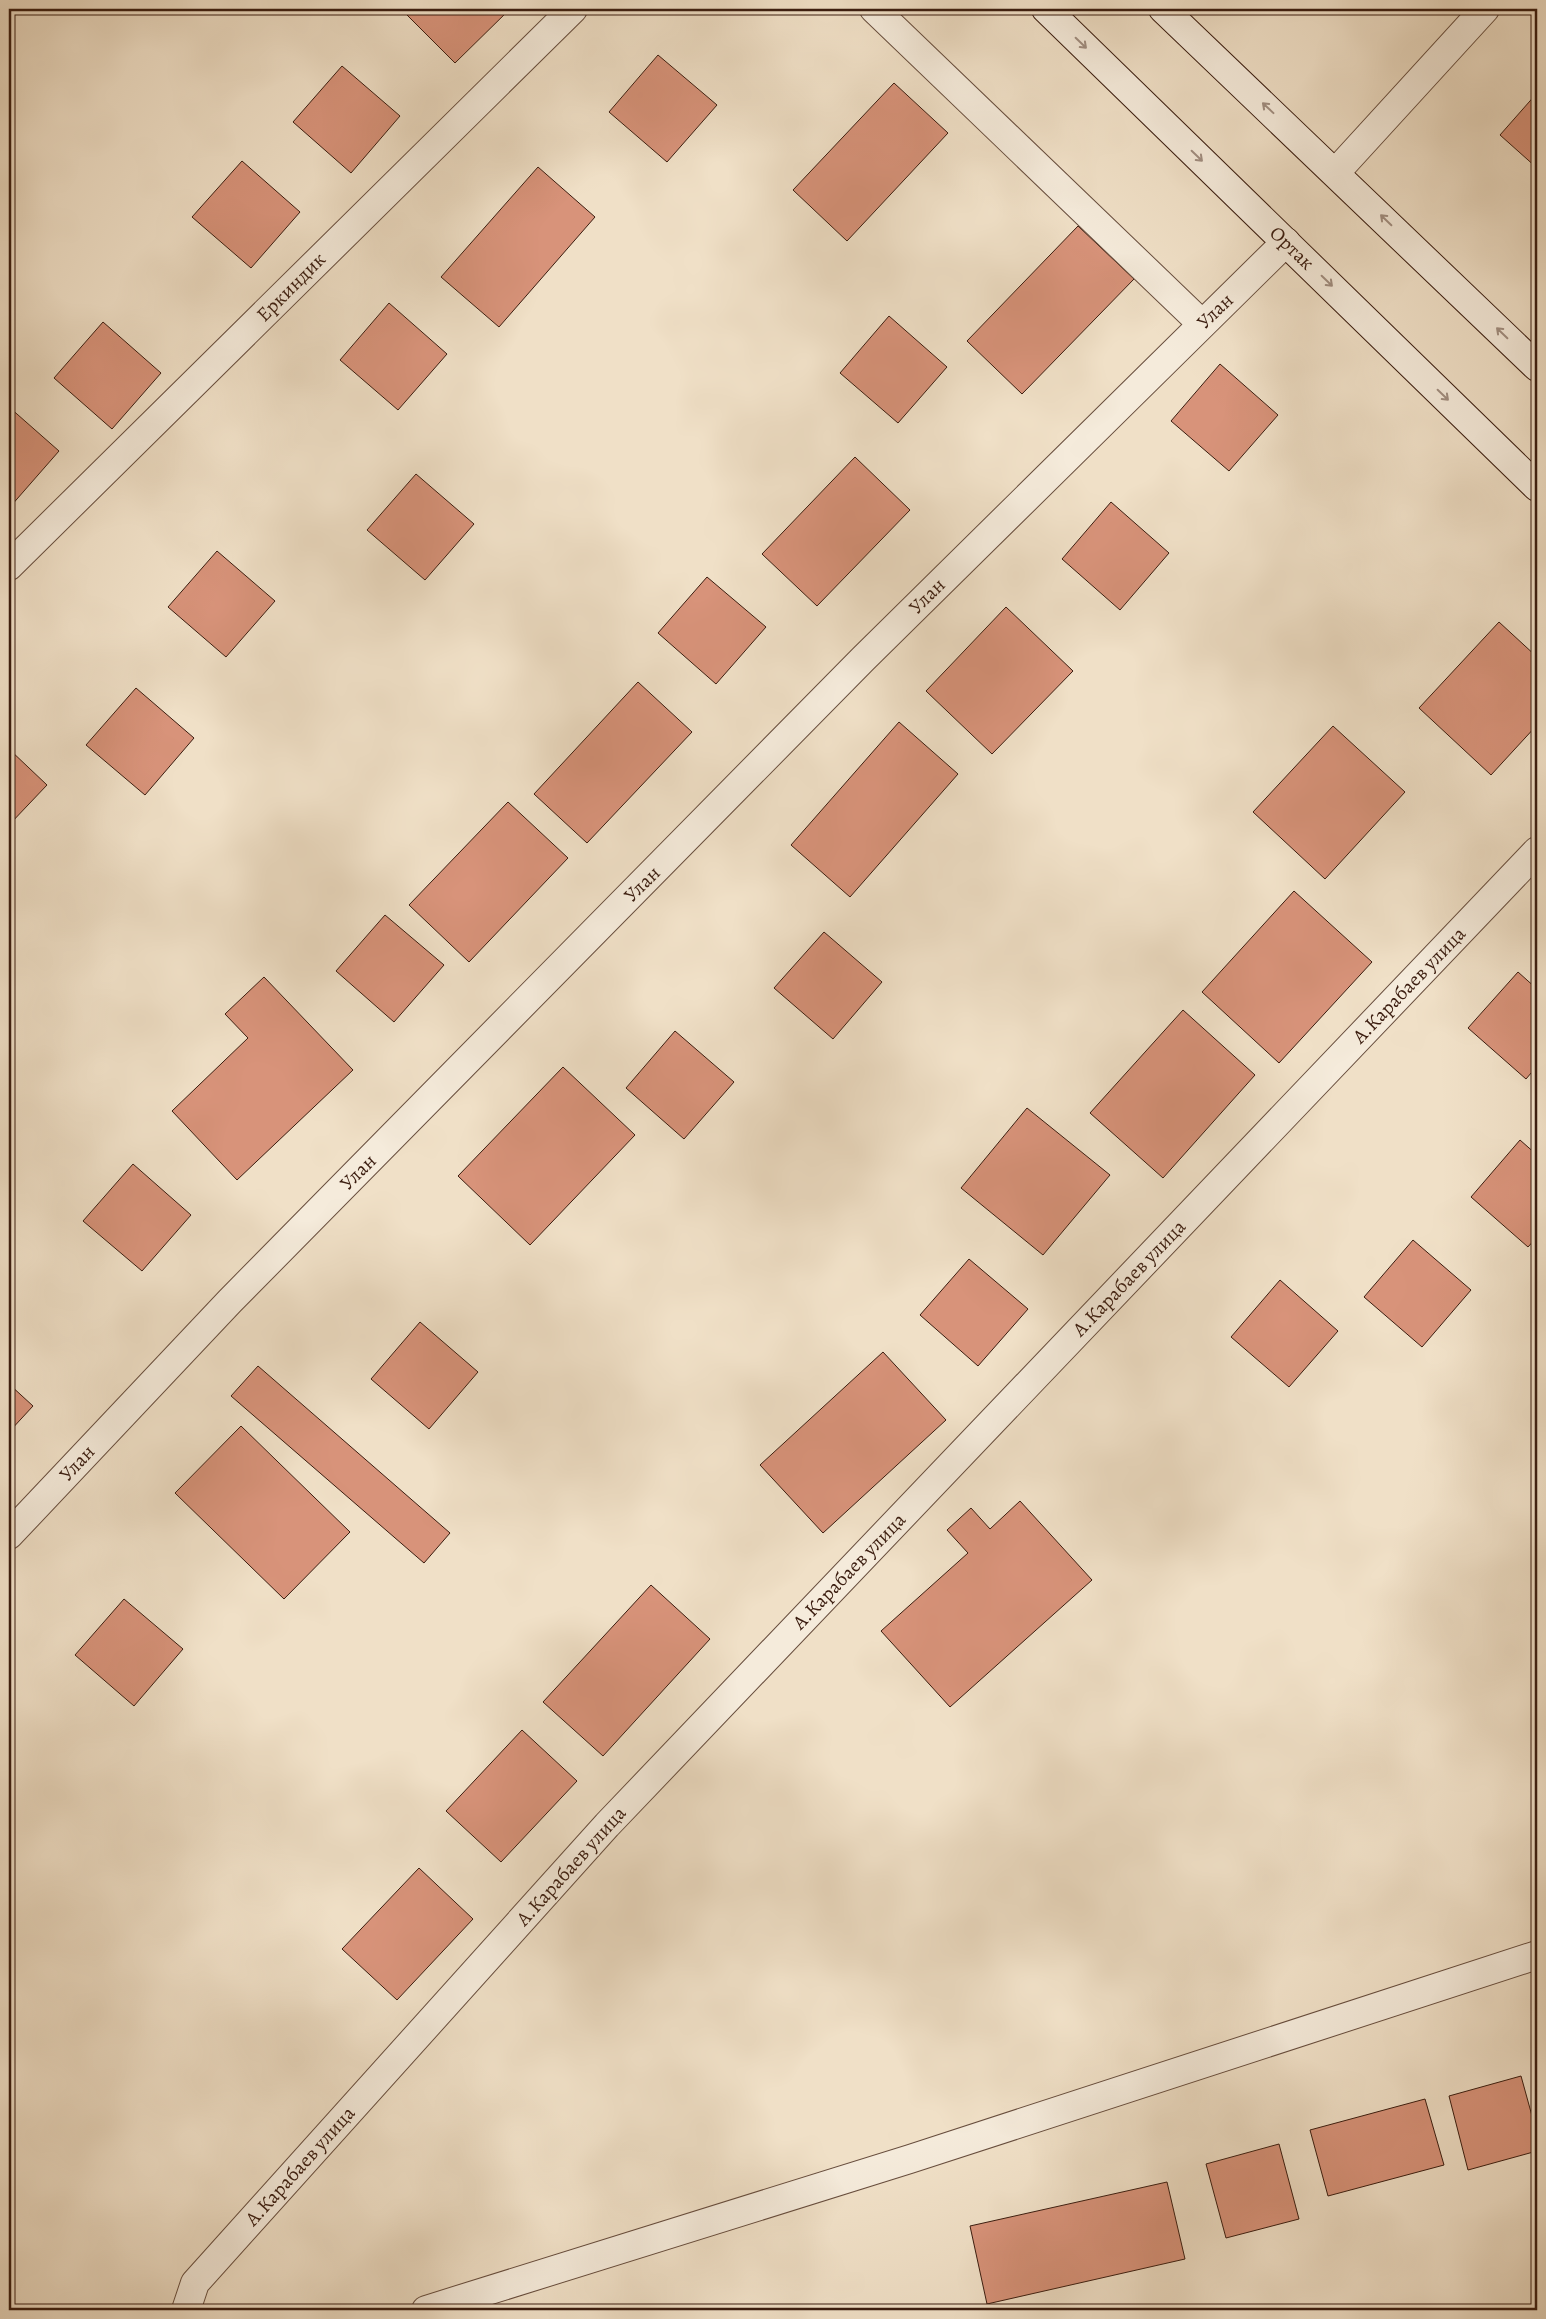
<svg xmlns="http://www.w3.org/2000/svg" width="1546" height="2319" viewBox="0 0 1546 2319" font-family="Alegreya,serif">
<rect width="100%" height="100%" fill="#f0e0c7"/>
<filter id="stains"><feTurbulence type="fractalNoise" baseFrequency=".004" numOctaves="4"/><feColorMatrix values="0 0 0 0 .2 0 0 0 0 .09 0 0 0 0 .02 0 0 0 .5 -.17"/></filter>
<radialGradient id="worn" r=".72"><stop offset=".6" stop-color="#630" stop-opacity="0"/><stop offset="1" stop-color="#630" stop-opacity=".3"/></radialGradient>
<g fill="#d8937a" stroke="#3b1d10">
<polygon points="401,9 510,9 455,63"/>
<polygon points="658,55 717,105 667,162 609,112"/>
<polygon points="342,66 400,116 351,173 293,122"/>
<polygon points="894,83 948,133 847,241 793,190"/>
<polygon points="1537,93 1537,168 1500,135"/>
<polygon points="242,161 300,212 251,268 192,217"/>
<polygon points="538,167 595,217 499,327 441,277"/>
<polygon points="1078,226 1134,279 1022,394 967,341"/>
<polygon points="389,303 447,354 398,410 340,360"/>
<polygon points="889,316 947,367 898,423 840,373"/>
<polygon points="103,322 161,373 112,429 54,378"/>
<polygon points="1220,364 1278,415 1229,471 1171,421"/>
<polygon points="9,407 59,451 10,507 9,507"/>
<polygon points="855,457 910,510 817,606 762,554"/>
<polygon points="416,474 474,524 425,580 367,530"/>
<polygon points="1111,502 1169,553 1120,610 1062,559"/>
<polygon points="217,551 275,601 226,657 168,607"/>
<polygon points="707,577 766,627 716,684 658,633"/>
<polygon points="1006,607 1073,671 992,754 926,691"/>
<polygon points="1499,622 1537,657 1537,725 1491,775 1419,708"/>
<polygon points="638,682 692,732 587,843 534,794"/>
<polygon points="136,688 194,738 145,795 86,745"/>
<polygon points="899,722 958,774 850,897 791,845"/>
<polygon points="1333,726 1405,792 1325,879 1253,812"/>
<polygon points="9,749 47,785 9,825"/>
<polygon points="508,802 568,858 469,962 409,905"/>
<polygon points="1294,891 1372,962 1279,1063 1202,992"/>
<polygon points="385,915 444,965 394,1022 336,971"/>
<polygon points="824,932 882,982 833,1039 774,988"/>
<polygon points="1518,972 1537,989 1537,1066 1526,1079 1468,1028"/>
<polygon points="264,977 353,1070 237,1180 172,1111 248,1038 225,1014"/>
<polygon points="1183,1010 1255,1075 1163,1178 1090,1113"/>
<polygon points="675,1031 734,1082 684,1139 626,1088"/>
<polygon points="563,1067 635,1135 530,1245 458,1176"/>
<polygon points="1027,1108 1110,1175 1043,1255 961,1188"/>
<polygon points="1520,1140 1537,1155 1537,1237 1528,1247 1471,1197"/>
<polygon points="133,1164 191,1215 142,1271 83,1221"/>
<polygon points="1413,1240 1471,1290 1422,1347 1364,1297"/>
<polygon points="969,1259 1028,1309 978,1366 920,1315"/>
<polygon points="1280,1280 1338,1331 1289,1387 1231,1337"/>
<polygon points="420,1322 478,1372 429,1429 371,1379"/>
<polygon points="883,1352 946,1420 823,1533 760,1465"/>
<polygon points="258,1366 450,1533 424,1563 231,1396"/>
<polygon points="9,1384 33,1406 9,1432"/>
<polygon points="241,1426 350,1532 284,1599 175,1493"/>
<polygon points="1020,1501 1092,1580 950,1707 881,1631 968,1553 947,1530 971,1508 990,1529"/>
<polygon points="651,1585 710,1639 603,1756 543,1702"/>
<polygon points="124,1599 183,1649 134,1706 75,1655"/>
<polygon points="522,1730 577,1781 501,1862 446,1811"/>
<polygon points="419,1868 473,1919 397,2000 342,1949"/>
<polygon points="1521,2076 1537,2134 1537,2151 1468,2170 1449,2096"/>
<polygon points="1425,2099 1444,2165 1328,2196 1310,2130"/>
<polygon points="1279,2144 1299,2219 1226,2238 1206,2164"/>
<polygon points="1167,2182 1185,2259 987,2304 970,2226"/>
</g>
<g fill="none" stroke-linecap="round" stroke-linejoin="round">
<g stroke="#684e3e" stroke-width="30">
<g id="street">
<polyline points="874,9 1202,324"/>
<polyline points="1336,172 1485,9"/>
<polyline points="9,566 573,9"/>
<polyline points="9,1535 230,1301 863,659 1286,242"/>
<polyline points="186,2310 195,2283 607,1825 1537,851"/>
<polyline points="426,2310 910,2159 1537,1955"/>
</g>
</g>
<g stroke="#3b1d10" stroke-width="30">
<g id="secondary">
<polyline points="1046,9 1537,487"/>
<polyline points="1163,9 1537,367"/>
</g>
</g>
<use href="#street" stroke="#f5ebdb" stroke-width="28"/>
<use href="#secondary" stroke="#f5ebdb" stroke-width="28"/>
</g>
<defs><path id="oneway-shaft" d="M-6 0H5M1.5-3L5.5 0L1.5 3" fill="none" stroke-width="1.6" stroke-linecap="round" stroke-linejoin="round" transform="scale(1.25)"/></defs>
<g stroke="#a18e80">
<use href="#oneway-shaft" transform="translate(1081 43) rotate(44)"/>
<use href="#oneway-shaft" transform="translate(1268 108) rotate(-137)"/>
<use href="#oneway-shaft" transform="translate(1197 156) rotate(44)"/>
<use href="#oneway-shaft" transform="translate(1386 220) rotate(-136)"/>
<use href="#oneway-shaft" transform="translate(1327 281) rotate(44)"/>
<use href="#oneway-shaft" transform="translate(1502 333) rotate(-136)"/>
<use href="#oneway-shaft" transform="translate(1443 395) rotate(44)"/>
</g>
<g text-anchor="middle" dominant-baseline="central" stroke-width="4" stroke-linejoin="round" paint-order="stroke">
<g font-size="20" fill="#3b1d10" stroke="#f5ebdb">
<text transform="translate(1292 248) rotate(44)">Ортак</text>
<text transform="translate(291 287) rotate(-45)">Еркиндик</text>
<text transform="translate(1215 311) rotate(-44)">Улан</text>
<text transform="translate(927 596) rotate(-45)">Улан</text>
<text transform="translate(642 884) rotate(-45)">Улан</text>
<text transform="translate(1409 985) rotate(-46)">А.Карабаев улица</text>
<text transform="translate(358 1172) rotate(-45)">Улан</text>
<text transform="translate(1129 1278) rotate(-46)">А.Карабаев улица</text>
<text transform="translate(77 1463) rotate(-47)">Улан</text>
<text transform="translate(849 1571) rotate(-46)">А.Карабаев улица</text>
<text transform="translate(571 1866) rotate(-48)">А.Карабаев улица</text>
<text transform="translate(300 2166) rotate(-48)">А.Карабаев улица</text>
</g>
</g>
<rect width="1546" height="2319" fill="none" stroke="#f0e0c7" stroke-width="30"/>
<rect x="10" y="10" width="1526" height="2299" fill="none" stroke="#3b1d10" stroke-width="2.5"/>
<rect x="15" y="15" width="1516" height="2289" fill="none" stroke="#3b1d10"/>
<rect width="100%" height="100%" filter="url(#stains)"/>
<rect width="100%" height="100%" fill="url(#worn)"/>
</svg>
